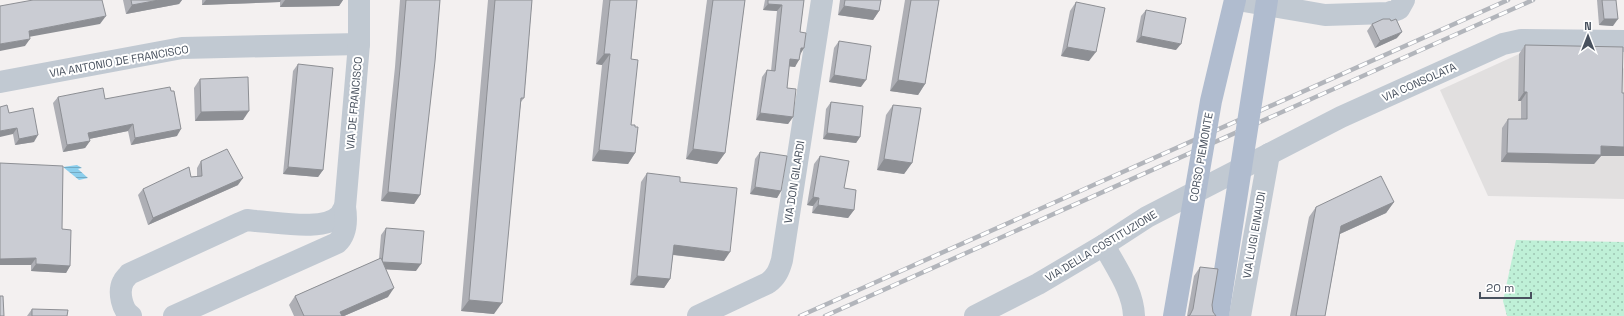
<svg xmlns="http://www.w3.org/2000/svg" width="1624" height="316" viewBox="0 0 1624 316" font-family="'Space Grotesk',sans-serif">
<defs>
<pattern id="grass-dots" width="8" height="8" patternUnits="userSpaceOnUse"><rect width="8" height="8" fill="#bff0d7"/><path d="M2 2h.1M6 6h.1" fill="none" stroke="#9dc5b2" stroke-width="1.8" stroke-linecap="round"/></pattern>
<pattern id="water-rules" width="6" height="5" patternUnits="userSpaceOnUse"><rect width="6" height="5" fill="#8ccfed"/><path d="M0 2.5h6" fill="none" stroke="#74aac3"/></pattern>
</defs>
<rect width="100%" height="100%" fill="#f3f0f0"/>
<polygon fill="#e1dfdf" points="1519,54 1617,56 1624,69 1624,199 1488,196 1440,90"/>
<polygon fill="url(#grass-dots)" points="1516,240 1624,242 1624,316 1507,316 1503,301"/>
<polygon fill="url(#water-rules)" points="77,165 82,168 78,169 88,178 79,180 63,167"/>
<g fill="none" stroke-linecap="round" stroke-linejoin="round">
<g stroke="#c1c9d2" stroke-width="22">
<polyline points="1238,0 1325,15 1388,13 1399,9 1404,0"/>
<polyline points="0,82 182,48 359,44"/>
<path d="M 1104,245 C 1116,268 1133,290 1134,316"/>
<path d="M 131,316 C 122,310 118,292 123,282 C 124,279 127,277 129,274 L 240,223 L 247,220 L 256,221 C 276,222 326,232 340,215 C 342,213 343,209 345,207"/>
<path d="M 174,316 L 337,243 C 347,234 347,220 345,207 L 359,44 L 359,0"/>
<path d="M 698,316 L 768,283 C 776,277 779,271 782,260 L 822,0"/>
<polyline points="975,316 1038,284 1104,245 1147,217 1341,117 1503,44 1521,40 1624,41"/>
<polyline points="1240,316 1269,154"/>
</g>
<g stroke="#b2b5bb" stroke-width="4.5">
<g id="rail">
<polyline points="800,316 1508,0"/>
<polyline points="825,316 1533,0"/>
</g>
</g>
<use href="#rail" stroke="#fff" stroke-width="3" stroke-dasharray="9" stroke-linecap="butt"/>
<g stroke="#b0bccf" stroke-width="22">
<polyline points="1174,316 1211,101 1235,0"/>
<polyline points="1218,316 1267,0"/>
</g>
</g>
<g fill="#aeafb5">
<polygon points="123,0 182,0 179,4 126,14"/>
<polygon points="202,0 343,0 339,6 280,7 280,2 202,5"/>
<polygon points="400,0 440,0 420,195 414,204 381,201 395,67"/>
<polygon points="488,0 532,0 524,98 521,102 494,314 461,311"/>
<polygon points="603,0 637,0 631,59 631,125 635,153 628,164 592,161 602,65 596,64"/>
<polygon points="707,0 745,0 725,153 717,164 686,159"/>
<polygon points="765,0 804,0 800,32 800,54 795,67 789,66 787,88 793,117 788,124 756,120 762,77 767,70 771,71 777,11 763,10"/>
<polygon points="840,0 881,0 879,11 873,20 838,15"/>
<polygon points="905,0 939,0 925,84 918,95 890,91"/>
<polygon points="1597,0 1616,0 1613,26 1599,25"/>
<polygon points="1076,2 1089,61 1061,56 1070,11"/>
<polygon points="1146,10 1176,50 1136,42 1141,16"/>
<polygon points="1372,24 1397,38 1375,48 1367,31"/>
<polygon points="839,41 861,87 829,82 834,48"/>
<polygon points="1525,45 1601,156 1594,164 1501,162 1502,128 1508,119 1521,119 1521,101 1518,101 1519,54"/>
<polygon points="298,64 323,170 318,177 283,174 293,71"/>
<polygon points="200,79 243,120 195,121 194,88"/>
<polygon points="58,97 105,99 177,136 131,145 128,131 89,139 90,141 85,148 63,152 53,103"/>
<polygon points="831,102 860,137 856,143 823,139 826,109"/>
<polygon points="893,105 912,163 904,174 877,170 886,115"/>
<polygon points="9,113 34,142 15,145"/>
<polygon points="760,152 781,191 777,198 750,194 755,159"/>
<polygon points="820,156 844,188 854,210 848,218 812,213 813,206 807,205 814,164"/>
<polygon points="201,161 238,185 148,225 138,195 143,189 191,177 197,176 197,168"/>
<polygon points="0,163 62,229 70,266 66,273 31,271 31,265 0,265"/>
<polygon points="647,173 724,261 673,255 670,279 664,288 630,285 641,182"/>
<polygon points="1394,202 1386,213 1340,234 1325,316 1290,316 1309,217 1316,207"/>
<polygon points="386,228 416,271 386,269 388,297 344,316 294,316 289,305 295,296 379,259 381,235"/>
<polygon points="1200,267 1212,305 1213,312 1216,316 1187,316 1194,276"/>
<polygon points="32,309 67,316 27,316"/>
</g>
<g fill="#8d8f94">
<polygon points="159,0 182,0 179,4 126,14 132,5"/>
<polygon points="206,0 281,0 280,2 202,5"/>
<polygon points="285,0 343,0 339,6 280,7"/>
<polygon points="768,4 782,5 777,11 763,10"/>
<polygon points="844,6 879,11 873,20 838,15"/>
<polygon points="106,16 100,24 23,38 29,31"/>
<polygon points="1604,19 1618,19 1613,26 1599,25"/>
<polygon points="1402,32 1397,38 1375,48 1380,41"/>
<polygon points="1141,36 1181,44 1176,50 1136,42"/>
<polygon points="30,39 25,46 0,51 0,44"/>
<polygon points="1067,47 1096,52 1089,61 1061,56"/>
<polygon points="801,48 804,48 800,55"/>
<polygon points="604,54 610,54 602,65 596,64"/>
<polygon points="790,59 799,60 795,67 785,66"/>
<polygon points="834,75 866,80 861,87 829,82"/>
<polygon points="898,80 925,84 918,95 890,91"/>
<polygon points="1524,92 1527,92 1521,101 1518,101"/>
<polygon points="249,111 243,120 195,121 201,112"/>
<polygon points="760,113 793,117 788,124 756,120"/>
<polygon points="133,124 128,131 84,140 88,133"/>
<polygon points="17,128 13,134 0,137 0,131"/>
<polygon points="181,129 177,136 131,145 135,138"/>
<polygon points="827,133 860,137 856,143 823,139"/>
<polygon points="38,135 34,142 15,145 19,139"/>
<polygon points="90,141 85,148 63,152 67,145"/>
<polygon points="1601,146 1624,147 1624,156 1601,156 1594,164 1501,162 1507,153"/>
<polygon points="693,149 725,153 717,164 686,159"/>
<polygon points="599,150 635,153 628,164 592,161"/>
<polygon points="884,159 912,163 904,174 877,170"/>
<polygon points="288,167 323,170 318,177 283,174"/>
<polygon points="243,178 238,185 148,225 153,218"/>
<polygon points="755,187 781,191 777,198 750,194"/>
<polygon points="388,192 420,195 414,204 381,201"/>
<polygon points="813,197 819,198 813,206 807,205"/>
<polygon points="1394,202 1386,213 1333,237 1341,226"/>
<polygon points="818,205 854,210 848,218 812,213"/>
<polygon points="674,245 730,252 724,261 667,254"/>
<polygon points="36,258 31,265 0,265 0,259"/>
<polygon points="382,262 421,264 416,271 378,269"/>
<polygon points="36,264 70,266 66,273 31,271"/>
<polygon points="637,276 670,279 664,288 630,285"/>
<polygon points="394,288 388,297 344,316 337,316 340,312"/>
<polygon points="469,300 502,303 494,314 461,311"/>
</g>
<g fill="#caccd3" stroke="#8d8f94">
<polygon points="33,0 102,0 106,16 29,31 30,39 0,44 0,6"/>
<polygon points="131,0 159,0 132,5"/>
<polygon points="406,0 440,0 435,61 420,195 388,192 401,58"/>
<polygon points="495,0 532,0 524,98 521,98 502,303 469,300"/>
<polygon points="610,0 637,0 631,59 638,60 631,125 635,125 635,127 638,127 635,153 599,150 610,54 604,54"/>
<polygon points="713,0 745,0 725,153 693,149"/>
<polygon points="768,0 804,0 800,32 806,33 804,48 801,48 799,60 790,59 787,88 796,89 793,117 760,113 767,70 775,71 782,5 768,4"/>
<polygon points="845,0 881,0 879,11 844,6"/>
<polygon points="911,0 939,0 925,84 898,80"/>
<polygon points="1602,0 1616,0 1618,19 1604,19"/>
<polygon points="1076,2 1105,8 1096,52 1067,47"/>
<polygon points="1146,10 1186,18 1181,44 1141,36"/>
<polygon points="1383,19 1390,19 1391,21 1396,19 1402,32 1380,41 1372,24"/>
<polygon points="839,41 871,46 866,80 834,75"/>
<polygon points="1525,45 1623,47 1622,93 1624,93 1624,147 1601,146 1601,155 1507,153 1508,119 1527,119 1527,92 1524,92"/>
<polygon points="298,64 333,68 323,170 288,167"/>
<polygon points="248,77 249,111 201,112 200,79"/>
<polygon points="170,87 171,91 174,91 181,129 135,138 133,124 88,133 90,141 67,145 58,97 103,88 105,99"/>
<polygon points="831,102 863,106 860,137 827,133"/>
<polygon points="7,105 9,113 33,108 38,135 19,139 17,128 0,131 0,107"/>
<polygon points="893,105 921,108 912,163 884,159"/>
<polygon points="227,149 243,178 153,218 143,189 189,167 191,177 202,176 201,161"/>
<polygon points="760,152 787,156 781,191 755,187"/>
<polygon points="820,156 849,161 844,188 856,190 854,210 818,205 819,198 813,197"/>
<polygon points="0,163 63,166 62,229 71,230 70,266 36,264 36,258 0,259"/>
<polygon points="647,173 680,177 680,182 737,188 730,252 674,245 670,279 637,276"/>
<polygon points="1381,176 1394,202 1341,226 1325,316 1296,316 1316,207"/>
<polygon points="386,228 424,231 421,264 382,262"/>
<polygon points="381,258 394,288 340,312 342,316 304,316 295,296"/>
<polygon points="1200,267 1218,269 1212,305 1213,312 1216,316 1188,316 1190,315 1193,309"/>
<polygon points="0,296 3,296 4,316 0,316"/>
<polygon points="32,309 68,310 67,316 32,316"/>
</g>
<g text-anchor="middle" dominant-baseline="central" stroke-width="4" stroke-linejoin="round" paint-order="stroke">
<g font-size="11" fill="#48515e" stroke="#fff">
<text transform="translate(119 61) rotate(-10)">VIA ANTONIO DE FRANCISCO</text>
<text transform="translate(1419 82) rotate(-24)">VIA CONSOLATA</text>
<text transform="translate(354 103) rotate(-85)">VIA DE FRANCISCO</text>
<text transform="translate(1201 157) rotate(-80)">CORSO PIEMONTE</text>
<text transform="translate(794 182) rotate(-81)">VIA DON GILARDI</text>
<text transform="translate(1254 235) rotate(-80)">VIA LUIGI EINAUDI</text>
<text transform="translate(1101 246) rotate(-31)">VIA DELLA COSTITUZIONE</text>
</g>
</g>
<g transform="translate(1588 36)" stroke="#ffffff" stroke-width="3" paint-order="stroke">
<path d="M0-3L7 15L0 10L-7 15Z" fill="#48515e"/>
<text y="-6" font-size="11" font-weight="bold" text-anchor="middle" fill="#48515e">N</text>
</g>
<path d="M1480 292v6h51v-6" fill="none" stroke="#48515e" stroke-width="2"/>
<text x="1486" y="292" font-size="12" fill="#48515e" stroke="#ffffff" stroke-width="3" paint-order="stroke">20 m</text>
</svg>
